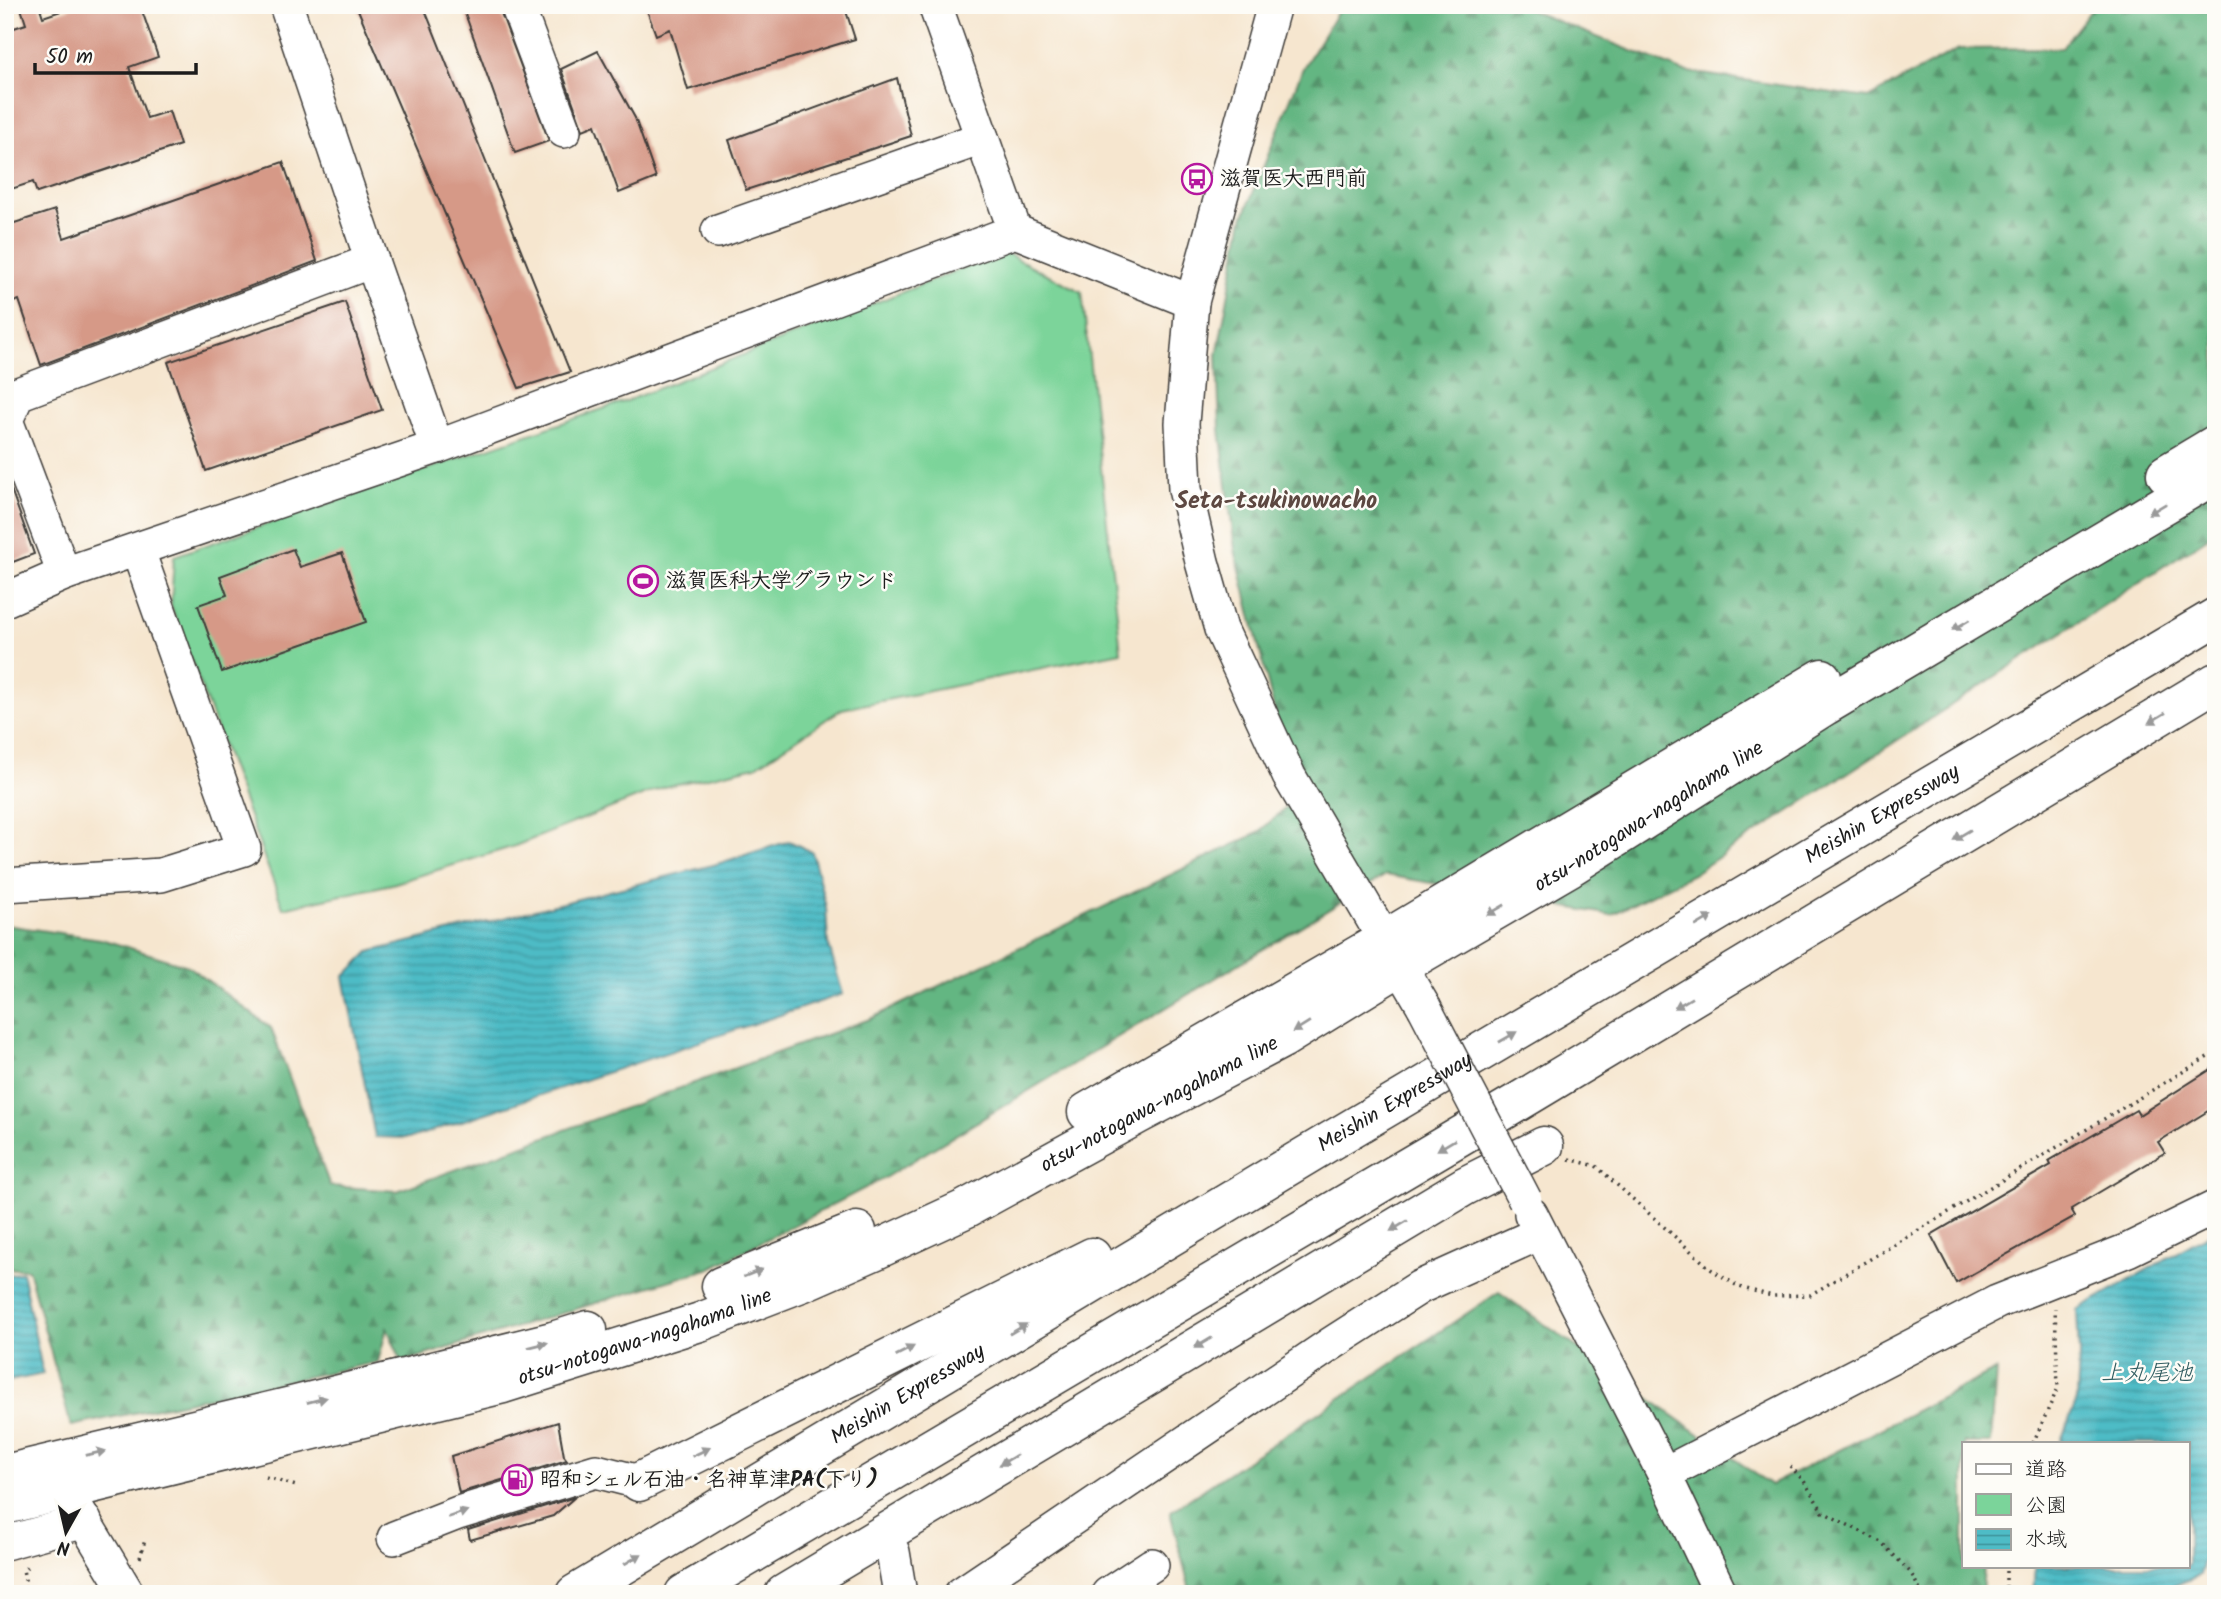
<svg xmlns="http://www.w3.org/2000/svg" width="2221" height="1599" viewBox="0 0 2221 1599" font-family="Kalam,'Klee One',sans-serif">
<defs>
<pattern id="forest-firs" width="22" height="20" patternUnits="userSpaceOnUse" patternTransform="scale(1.75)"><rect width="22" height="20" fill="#64b682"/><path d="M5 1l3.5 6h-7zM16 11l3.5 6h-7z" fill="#52936a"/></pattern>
<pattern id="water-rules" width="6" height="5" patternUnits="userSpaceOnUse" patternTransform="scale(1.75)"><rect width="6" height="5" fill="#4ebcc6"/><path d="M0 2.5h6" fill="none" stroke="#4098a0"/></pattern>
</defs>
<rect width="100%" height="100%" fill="#fdfcf7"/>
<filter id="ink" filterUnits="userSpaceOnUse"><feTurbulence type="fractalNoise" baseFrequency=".0143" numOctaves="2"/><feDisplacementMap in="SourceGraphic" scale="14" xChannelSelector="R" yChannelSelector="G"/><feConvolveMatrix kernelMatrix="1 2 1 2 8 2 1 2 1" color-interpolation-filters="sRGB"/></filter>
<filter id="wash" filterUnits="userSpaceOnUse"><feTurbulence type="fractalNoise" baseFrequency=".00686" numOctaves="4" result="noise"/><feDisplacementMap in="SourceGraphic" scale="28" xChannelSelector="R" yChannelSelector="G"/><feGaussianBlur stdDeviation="1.57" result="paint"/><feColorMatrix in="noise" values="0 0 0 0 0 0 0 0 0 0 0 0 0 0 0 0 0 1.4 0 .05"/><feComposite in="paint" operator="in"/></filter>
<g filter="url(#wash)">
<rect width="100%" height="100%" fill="#f6e6cf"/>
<g fill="url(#forest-firs)" stroke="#40694f" stroke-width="2">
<polygon points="1342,5 1517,5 1682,71 1868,98 1959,49 2062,48 2095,5 2216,5 2216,532 1693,874 1611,915 1386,875 881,1180 711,1268 402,1362 387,1328 378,1362 71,1426 28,1269 5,1269 5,925 101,939 188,966 271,1028 330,1186 397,1191 870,1019 1258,833 1296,798 1235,550 1220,430 1217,355 1243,218 1303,68"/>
<polygon points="1499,1292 1771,1485 1996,1370 1991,1443 1964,1443 1964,1566 1984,1566 1982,1594 1191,1594 1170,1512"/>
</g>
<polygon fill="#7bd49a" stroke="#4c785b" stroke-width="2" points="1004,252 1082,292 1121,652 842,709 756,766 664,787 515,846 392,884 283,908 171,606 174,556 626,401"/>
<g fill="url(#water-rules)" stroke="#356c71" stroke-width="2">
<polygon points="789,841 812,852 826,907 828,943 843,994 411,1138 375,1137 344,977 369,952 717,864"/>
<polygon points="2216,1230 2216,1519 2200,1575 2154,1594 2033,1594 2035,1566 2188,1566 2188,1443 2060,1443 2077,1400 2079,1354 2077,1310"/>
<polygon points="22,1272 43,1374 5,1382 5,1276"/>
</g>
<g id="blocks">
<g fill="#d69987">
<polygon points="20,5 39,5 43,17 79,5 140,5 158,57 129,67 147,118 169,111 180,145 37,193 33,182 5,191 5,31 26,24"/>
<polygon points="356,5 423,5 570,372 519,388"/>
<polygon points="462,5 498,5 549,141 515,153"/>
<polygon points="645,5 844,5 855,39 688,90 670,29 656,35"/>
<polygon points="598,51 635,118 656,178 619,193 595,125 583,130 561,69"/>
<polygon points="897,78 911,136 746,190 729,140"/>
<polygon points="283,162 317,261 41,365 19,300 5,305 5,226 55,210 64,238"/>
<polygon points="345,302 382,410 206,471 168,362"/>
<polygon points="7,478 34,554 5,565 5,479"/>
<polygon points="293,549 300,567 342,553 366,622 222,672 198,605 227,595 220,576"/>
<polygon points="2216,1066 2216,1106 2158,1142 2165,1153 2071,1209 2075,1216 1956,1283 1931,1235 2051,1165 2049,1161 2136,1110 2139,1115"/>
<polygon points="558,1422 564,1456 567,1460 459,1493 451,1456"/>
<polygon points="575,1497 553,1516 470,1540 468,1530"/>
</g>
</g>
</g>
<g filter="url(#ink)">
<use href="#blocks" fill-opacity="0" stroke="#3d3a37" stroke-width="2"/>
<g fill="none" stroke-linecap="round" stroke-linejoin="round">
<g stroke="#3d3a37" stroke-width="36">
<g id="minor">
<polyline points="286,5 372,261 437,447"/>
<polyline points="517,5 564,131"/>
<polyline points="935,5 1015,231"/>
<polyline points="1274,5 1192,302 1182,423 1185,489 1202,562 1221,629 1255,702 1289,776 1424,1007"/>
<polyline points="718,231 982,138"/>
<polyline points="64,574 6,420 18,394 372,261"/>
<polyline points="5,600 64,574 437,447 1015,231 1192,302"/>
<polyline points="5,885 161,875 244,849 138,551"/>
<polyline points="1531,1214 1664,1474 1721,1594"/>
<polyline points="59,1468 66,1491 128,1594"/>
<polyline points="1664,1474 1997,1302 2128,1250 2216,1207"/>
<polyline points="394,1538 458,1513 596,1471 639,1482"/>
<polyline points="5,1543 85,1521"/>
<polyline points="893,1552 900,1594"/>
<polyline points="961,1594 1331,1344 1420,1287 1540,1233"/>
<polyline points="1108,1594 1152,1565"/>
</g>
</g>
<g stroke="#3d3a37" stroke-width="41">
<g id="major">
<polyline points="2166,474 2216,444"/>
<polyline points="1087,1112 1386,939 1822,678"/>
<polyline points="721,1286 857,1231"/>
<polyline points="5,1474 296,1405 553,1341 588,1330"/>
<path id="s1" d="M 5,1505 L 503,1384 L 700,1322 L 801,1283 L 876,1250 L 967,1208 L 1139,1114 L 1282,1039 L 1402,965 L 1570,867 L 1825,706 L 2216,474"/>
</g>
</g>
<g stroke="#3d3a37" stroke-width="41">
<g id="highway">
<polyline points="639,1482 1092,1257"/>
<path id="s2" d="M 575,1594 L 1327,1143 L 2216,617"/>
<polyline points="684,1594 1518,1102 2216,682"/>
<polyline points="784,1594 1465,1186 1544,1146"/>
</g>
</g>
<g stroke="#3d3a37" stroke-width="3.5" stroke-dasharray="2 5" stroke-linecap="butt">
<polyline points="1569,1159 1596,1166 1712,1270 1739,1287 1772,1296 1810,1295 2216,1052"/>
<polyline points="2033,1443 2058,1388 2055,1308"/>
<polyline points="1790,1466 1804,1481 1823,1512 1881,1542 1911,1573 1922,1594"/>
<polyline points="266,1477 296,1486"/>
<polyline points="140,1558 145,1540"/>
<polyline points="27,1567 23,1570 27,1588"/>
<polyline points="2006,1594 2006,1566"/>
</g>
<use href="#minor" stroke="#fff" stroke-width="33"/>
<use href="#major" stroke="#fff" stroke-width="38"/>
<use href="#highway" stroke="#fff" stroke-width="38"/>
<g stroke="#3d3a37" stroke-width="36" stroke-linecap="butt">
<polyline id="minor-bridge" points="1424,1007 1525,1200"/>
</g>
<use href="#minor-bridge" stroke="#fff" stroke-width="33"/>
</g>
<defs><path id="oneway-solid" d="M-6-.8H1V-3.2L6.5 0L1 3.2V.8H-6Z" transform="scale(1.75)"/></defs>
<g fill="#999">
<use href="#oneway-solid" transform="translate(2157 509) rotate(149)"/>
<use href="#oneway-solid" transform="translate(1961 625) rotate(149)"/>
<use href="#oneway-solid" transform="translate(2157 718) rotate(149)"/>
<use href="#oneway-solid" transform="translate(1962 835) rotate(149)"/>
<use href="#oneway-solid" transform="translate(1496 910) rotate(150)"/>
<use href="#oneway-solid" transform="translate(1704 921) rotate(-31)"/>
<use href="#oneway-solid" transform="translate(1683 1003) rotate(149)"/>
<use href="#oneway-solid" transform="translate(1301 1027) rotate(148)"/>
<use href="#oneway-solid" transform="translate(1508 1037) rotate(-30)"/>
<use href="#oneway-solid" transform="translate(1446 1145) rotate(149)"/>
<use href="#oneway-solid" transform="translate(1399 1226) rotate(149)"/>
<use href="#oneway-solid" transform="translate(753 1273) rotate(-22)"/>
<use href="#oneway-solid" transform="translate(1018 1329) rotate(-31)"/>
<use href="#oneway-solid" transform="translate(1203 1343) rotate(149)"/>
<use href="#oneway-solid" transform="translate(538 1345) rotate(-14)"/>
<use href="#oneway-solid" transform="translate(905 1351) rotate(-27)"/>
<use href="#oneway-solid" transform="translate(317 1400) rotate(-14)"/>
<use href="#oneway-solid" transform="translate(701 1452) rotate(-26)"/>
<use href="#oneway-solid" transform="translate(96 1453) rotate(-13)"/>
<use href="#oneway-solid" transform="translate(1008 1460) rotate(149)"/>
<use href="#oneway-solid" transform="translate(458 1514) rotate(-19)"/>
<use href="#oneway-solid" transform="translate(633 1559) rotate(-31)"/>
</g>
</g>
<defs>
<g id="bus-ring" transform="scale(1.575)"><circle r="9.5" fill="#fdfcf7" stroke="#b5179e" stroke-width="1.5"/><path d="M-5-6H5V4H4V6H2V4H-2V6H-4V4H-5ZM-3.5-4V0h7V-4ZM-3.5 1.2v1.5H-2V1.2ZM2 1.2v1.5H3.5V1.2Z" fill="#b5179e"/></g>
<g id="stadium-ring" transform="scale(1.575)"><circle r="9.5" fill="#fdfcf7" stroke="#b5179e" stroke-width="1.5"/><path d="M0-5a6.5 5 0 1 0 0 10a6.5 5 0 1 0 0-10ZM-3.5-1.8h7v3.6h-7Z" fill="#b5179e"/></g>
<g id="fuel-ring" transform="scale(1.575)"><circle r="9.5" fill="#fdfcf7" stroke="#b5179e" stroke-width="1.5"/><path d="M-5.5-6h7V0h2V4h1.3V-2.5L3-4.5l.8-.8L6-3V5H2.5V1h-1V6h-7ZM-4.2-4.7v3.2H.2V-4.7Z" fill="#b5179e"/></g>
</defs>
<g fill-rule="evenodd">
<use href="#bus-ring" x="1197" y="179"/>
<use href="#stadium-ring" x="643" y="581"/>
<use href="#fuel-ring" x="517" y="1480"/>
</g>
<g text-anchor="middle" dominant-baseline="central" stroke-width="5" stroke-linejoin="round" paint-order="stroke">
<g font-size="21" font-weight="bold" fill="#1c1c1c" stroke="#fdfcf7" text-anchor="start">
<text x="1220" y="179">滋賀医大西門前</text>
<text x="666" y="581">滋賀医科大学グラウンド</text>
<text x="540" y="1480">昭和シェル石油・名神草津PA(下り)</text>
</g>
<g font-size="21" fill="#1c1c1c" stroke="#fdfcf7">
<text stroke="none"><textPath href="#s2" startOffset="1522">Meishin Expressway</textPath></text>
<text stroke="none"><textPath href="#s1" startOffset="1796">otsu-notogawa-nagahama line</textPath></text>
<text stroke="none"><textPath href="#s1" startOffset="1228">otsu-notogawa-nagahama line</textPath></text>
<text stroke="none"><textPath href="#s2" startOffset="956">Meishin Expressway</textPath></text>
<text stroke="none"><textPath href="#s1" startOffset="662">otsu-notogawa-nagahama line</textPath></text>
<text stroke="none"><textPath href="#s2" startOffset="388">Meishin Expressway</textPath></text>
</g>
<g font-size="23" font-style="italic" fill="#305c60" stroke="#fdfcf7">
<text x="2147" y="1374">上丸尾池</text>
</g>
<g font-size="24" font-weight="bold" fill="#5d4841" stroke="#fdfcf7">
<text x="1276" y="501">Seta-tsukinowacho</text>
</g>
</g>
<rect width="2221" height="1599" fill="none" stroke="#fdfcf7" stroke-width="28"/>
<rect x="1962" y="1442" width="228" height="126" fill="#fdfcf7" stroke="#a3a29f" stroke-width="2"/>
<rect x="1976" y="1464" width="35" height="10" fill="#ffffff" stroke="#a3a29f" stroke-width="2"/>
<text x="2025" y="1476" font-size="21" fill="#1c1c1c">道路</text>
<rect x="1976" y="1494" width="35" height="21" fill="#7bd49a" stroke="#a3a29f" stroke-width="2"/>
<text x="2025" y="1512" font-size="21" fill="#1c1c1c">公園</text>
<rect x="1976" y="1529" width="35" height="21" fill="url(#water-rules)" stroke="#a3a29f" stroke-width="2"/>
<text x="2025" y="1546" font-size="21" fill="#1c1c1c">水域</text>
<g transform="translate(66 1532) rotate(188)" stroke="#fdfcf7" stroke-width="5" paint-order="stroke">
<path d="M0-5L12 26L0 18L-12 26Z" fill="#1c1c1c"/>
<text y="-10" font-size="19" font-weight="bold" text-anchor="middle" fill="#1c1c1c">N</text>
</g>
<path d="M35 63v10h161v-10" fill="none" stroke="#1c1c1c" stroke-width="3.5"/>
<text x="46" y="63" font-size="21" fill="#1c1c1c" stroke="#fdfcf7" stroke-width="5" paint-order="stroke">50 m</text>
</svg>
